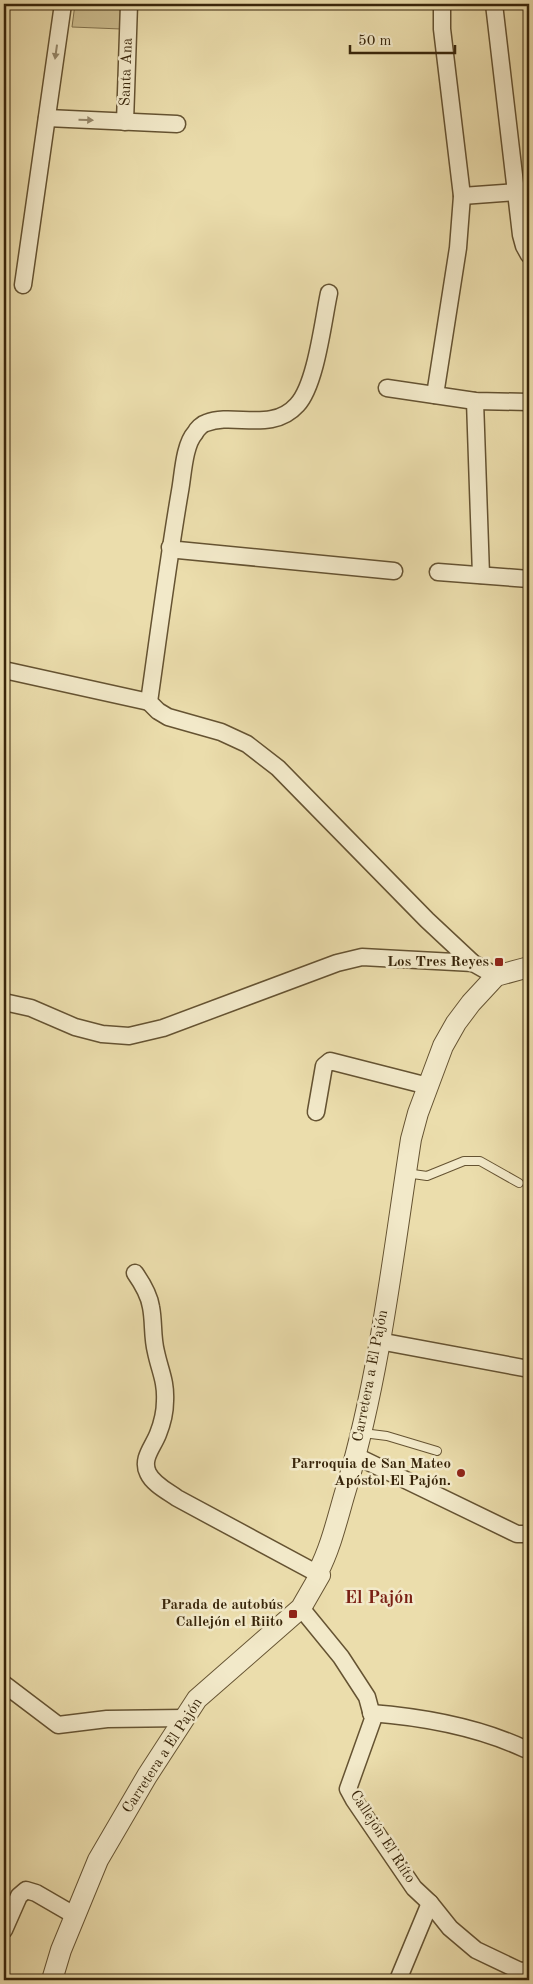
<svg xmlns="http://www.w3.org/2000/svg" width="533" height="1984" viewBox="0 0 533 1984" font-family="'Old Standard TT',serif">
<rect width="100%" height="100%" fill="#ebddac"/>
<filter id="stains"><feTurbulence type="fractalNoise" baseFrequency=".004" numOctaves="4"/><feColorMatrix values="0 0 0 0 .2 0 0 0 0 .09 0 0 0 0 .02 0 0 0 .5 -.17"/></filter>
<radialGradient id="worn" r=".72"><stop offset=".6" stop-color="#630" stop-opacity="0"/><stop offset="1" stop-color="#630" stop-opacity=".3"/></radialGradient>
<polygon fill="#cdbe90" stroke="#82724d" points="75,4 122,4 121,29 72,27"/>
<g fill="none" stroke-linecap="round" stroke-linejoin="round">
<g stroke="#655332" stroke-width="10">
<g id="service">
<polyline points="406,1173 427,1176 464,1161 480,1161 519,1183"/>
<polyline points="363,1433 387,1436 437,1451"/>
</g>
</g>
<g stroke="#655332" stroke-width="19">
<g id="minor">
<polyline points="494,4 521,235 524,246 529,255"/>
<polyline points="47,118 177,124"/>
<polyline points="125,122 129,4"/>
<polyline points="462,196 516,192"/>
<polyline points="23,285 63,4"/>
<path d="M 329,293 C 323,321 316,385 297,405 C 272,433 234,412 206,423 C 202,424 197,429 195,433 C 184,445 183,475 180,491 C 168,561 159,632 149,702 L 158,711 L 168,717 L 221,732 L 247,744 L 278,768 L 427,920 L 473,963 L 496,976"/>
<polyline points="387,388 475,401 529,402"/>
<polyline points="435,395 458,248 462,196 442,29 442,4"/>
<polyline points="475,401 481,575"/>
<polyline points="170,547 178,550 394,571"/>
<polyline points="438,572 529,579"/>
<polyline points="4,670 149,702"/>
<polyline points="4,1002 31,1008 75,1027 102,1034 129,1036 163,1028 337,963 362,957 473,963"/>
<polyline points="316,1112 324,1066 330,1061 428,1086"/>
<path d="M 135,1273 C 142,1283 149,1294 151,1307 C 154,1322 152,1337 156,1352 C 160,1371 166,1381 165,1401 C 165,1412 162,1424 158,1434 C 153,1447 141,1459 148,1473 C 153,1484 167,1491 177,1498 L 320,1575"/>
<polyline points="379,1341 529,1369"/>
<polyline points="356,1456 517,1534 529,1534"/>
<polyline points="301,1608 341,1657 367,1697 373,1719 348,1789 354,1800 414,1888 430,1903 450,1928 476,1950 518,1970 529,1972"/>
<polyline points="4,1684 58,1725 107,1719 185,1718"/>
<path d="M 371,1713 C 422,1717 478,1727 525,1749"/>
<polyline points="4,1930 19,1896 26,1890 36,1893 74,1915"/>
<polyline points="398,1980 430,1903"/>
</g>
</g>
<g stroke="#655332" stroke-width="22">
<path id="tertiary" d="M 52,1980 L 61,1950 L 98,1860 L 147,1776 L 197,1699 L 301,1608 L 320,1575 L 318,1572 C 332,1545 338,1515 347,1486 C 380,1374 393,1255 411,1139 L 418,1113 L 443,1046 L 456,1023 L 471,1003 L 496,976 L 529,967"/>
</g>
<use href="#service" stroke="#f2e9c9" stroke-width="8"/>
<use href="#minor" stroke="#f2e9c9" stroke-width="16"/>
<use href="#tertiary" stroke="#f2e9c9" stroke-width="20"/>
</g>
<defs><path id="oneway-solid" d="M-6-.8H1V-3.2L6.5 0L1 3.2V.8H-6Z" transform="scale(1.25)"/></defs>
<g fill="#95876a">
<use href="#oneway-solid" transform="translate(56 52) rotate(98)"/>
<use href="#oneway-solid" transform="translate(86 120) rotate(2)"/>
</g>
<g fill="#8f2418" stroke="#f2e9c9" stroke-width="2">
<rect x="494" y="957" width="10" height="10" rx="2.5"/>
<circle cx="461" cy="1473" r="5"/>
<rect x="288" y="1609" width="10" height="10" rx="2.5"/>
</g>
<g text-anchor="middle" dominant-baseline="central" stroke-width="5" stroke-linejoin="round" paint-order="stroke">
<g font-size="15" fill="#38250a" stroke="#f2e9c9">
<text transform="translate(127 72) rotate(-88)">Santa Ana</text>
<text transform="translate(371 1376) rotate(-79)">Carretera a El Pajón</text>
<text transform="translate(163 1756) rotate(-57)">Carretera a El Pajón</text>
<text transform="translate(382 1837) rotate(57)">Callejón El Riíto</text>
</g>
<g font-size="15" font-weight="bold" fill="#38250a" stroke="#f2e9c9" text-anchor="end">
<text x="489" y="962">Los Tres Reyes</text>
<text x="451" y="1464">Parroquia de San Mateo<tspan x="451" dy="17">Apóstol El Pajón.</tspan></text>
<text x="283" y="1605">Parada de autobús<tspan x="283" dy="17">Callejón el Riito</tspan></text>
</g>
<g font-size="18" font-weight="bold" fill="#7a1f14" stroke="#f2e9c9">
<text x="379" y="1598">El Pajón</text>
</g>
</g>
<rect width="533" height="1984" fill="none" stroke="#ebddac" stroke-width="20"/>
<rect x="5" y="5" width="523" height="1974" fill="none" stroke="#38250a" stroke-width="2.5"/>
<rect x="10" y="10" width="513" height="1964" fill="none" stroke="#38250a"/>
<path d="M350 45v8h105v-8" fill="none" stroke="#38250a" stroke-width="2.5"/>
<text x="358" y="45" font-size="15" fill="#38250a" stroke="#f2e9c9" stroke-width="4" paint-order="stroke">50 m</text>
<rect width="100%" height="100%" filter="url(#stains)"/>
<rect width="100%" height="100%" fill="url(#worn)"/>
</svg>
